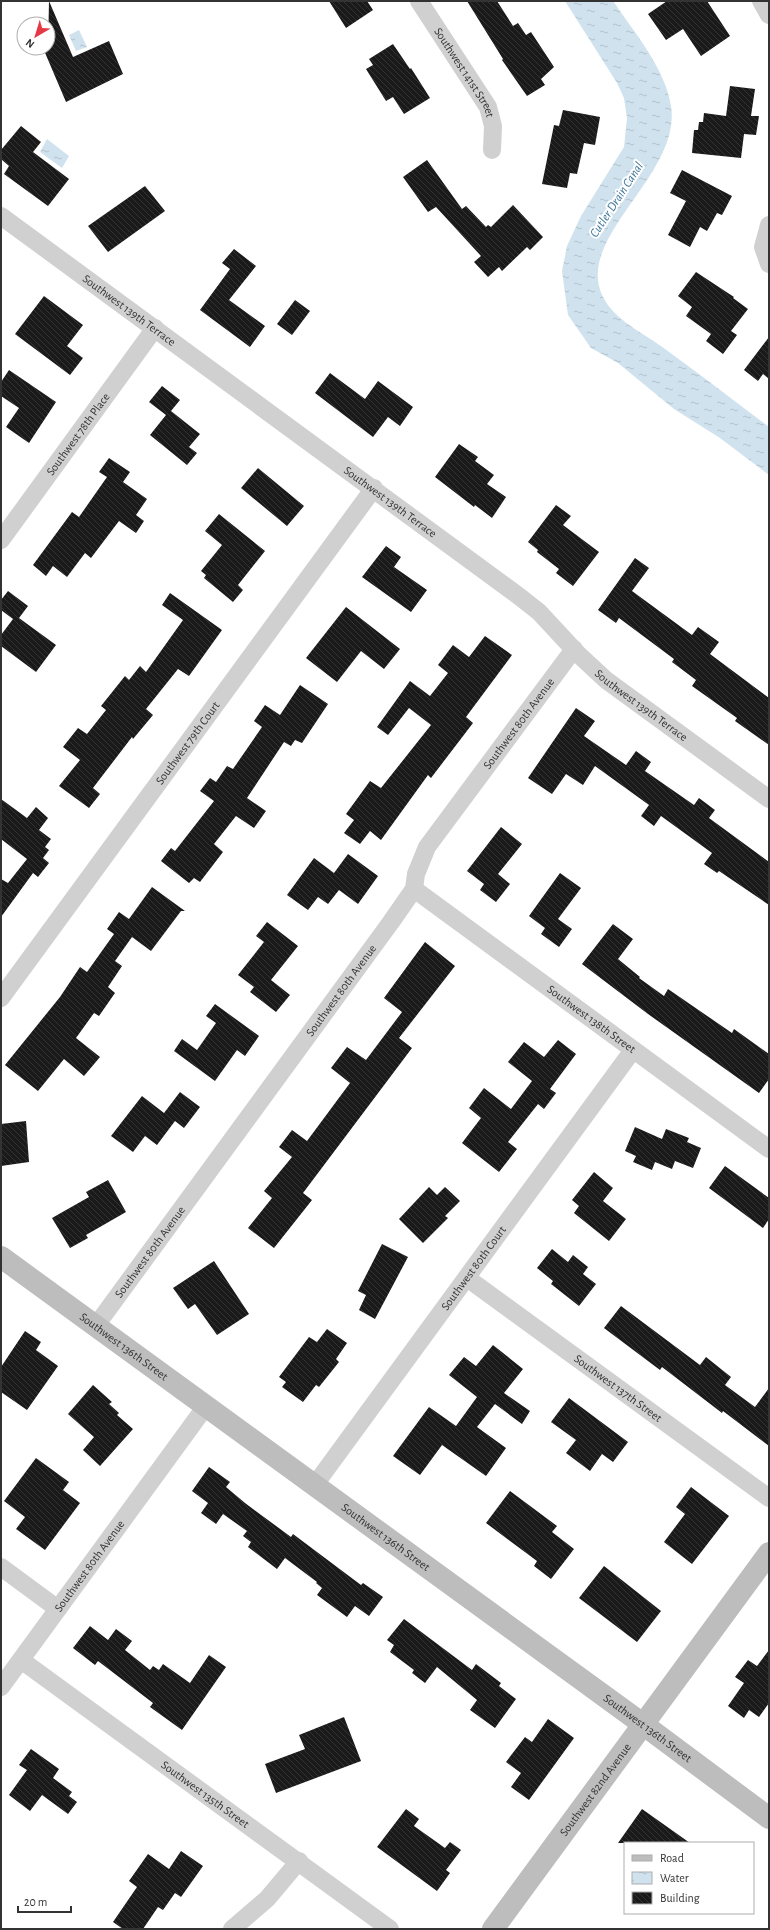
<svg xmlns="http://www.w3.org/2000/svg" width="770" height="1930" viewBox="0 0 770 1930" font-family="'Alegreya Sans',sans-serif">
<defs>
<pattern id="water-ripples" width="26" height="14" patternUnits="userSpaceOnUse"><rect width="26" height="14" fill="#cfe2ee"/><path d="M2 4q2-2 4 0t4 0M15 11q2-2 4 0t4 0" fill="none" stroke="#b2c2cd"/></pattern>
<pattern id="building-back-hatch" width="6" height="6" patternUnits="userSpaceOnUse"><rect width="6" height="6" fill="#1a1a1a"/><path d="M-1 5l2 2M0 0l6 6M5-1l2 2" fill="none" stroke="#333"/></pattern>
</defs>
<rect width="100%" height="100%" fill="#fff"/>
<g fill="url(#water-ripples)">
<path d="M 565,1 L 613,1 C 634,32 665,68 671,106 C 682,175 573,237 603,297 C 615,321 644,333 665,349 C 700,374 734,401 769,427 L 769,475 L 720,438 L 674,409 L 618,363 L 591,348 L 568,315 L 562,271 L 567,246 L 581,216 L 624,147 L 627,118 L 624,98 L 617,83 Z"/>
<polygon points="79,30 87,47 76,51 69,35"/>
<polygon points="47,139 69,156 62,168 40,152"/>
</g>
<g fill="url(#building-back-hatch)">
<polygon points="49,1 73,57 109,41 123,74 66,102 43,48 48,48"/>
<polygon points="329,1 367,1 373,10 346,28"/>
<polygon points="467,1 497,1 513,26 518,23 526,35 531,32 554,67 541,79 545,85 527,96 502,60 503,59"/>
<polygon points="667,1 707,1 730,36 701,56 683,29 666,40 648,14"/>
<polygon points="393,44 410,69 411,68 430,98 404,114 393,97 386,101 366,69 373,65 369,59"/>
<polygon points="730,86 755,89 751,116 759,116 756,135 744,134 741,158 692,153 694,130 698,130 699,122 703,122 704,113 726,116"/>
<polygon points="563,110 600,117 595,145 584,143 577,174 570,173 567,188 542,184 554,125 559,126"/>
<polygon points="21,126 41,142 33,152 69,179 48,206 4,174 9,166 1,159 1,150"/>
<polygon points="427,160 462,209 466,206 486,227 488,225 491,227 513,205 543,237 530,250 527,247 502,271 499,267 488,277 474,262 481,256 436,207 428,212 403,177"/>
<polygon points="682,170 732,196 722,215 717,213 707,231 700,227 690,247 668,235 686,201 670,193"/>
<polygon points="145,186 165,211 108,252 88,226"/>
<polygon points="234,249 256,266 229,300 265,326 250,347 200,310 230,269 222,263"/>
<polygon points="696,272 734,297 733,298 748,309 731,331 737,335 723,354 706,341 711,334 686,316 692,307 678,296"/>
<polygon points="44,296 83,325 67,346 83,358 70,375 15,334"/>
<polygon points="295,300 310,311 292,335 277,324"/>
<polygon points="769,337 769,379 763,374 758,381 744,370"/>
<polygon points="9,370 56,402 29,443 6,427 19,408 1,396 1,382"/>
<polygon points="330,373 365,399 378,381 413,407 400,426 388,417 373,437 315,393"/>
<polygon points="162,386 180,400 171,411 200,434 189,447 197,453 187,465 150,435 166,415 149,402"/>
<polygon points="459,444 478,457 475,461 494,475 487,484 506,497 492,518 475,505 474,507 435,477"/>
<polygon points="109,458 130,472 123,482 147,499 136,515 144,521 136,533 119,521 91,558 85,553 67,577 53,566 46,576 33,565 72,512 79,517 107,477 99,472"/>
<polygon points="258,468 304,506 287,526 241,488"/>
<polygon points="556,505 571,516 563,525 599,552 573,586 556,573 559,569 537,552 538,550 528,542"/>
<polygon points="219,514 265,551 238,585 243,590 233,602 204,578 206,575 201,571 222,545 205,531"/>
<polygon points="386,546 401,557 394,567 427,590 411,612 362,577"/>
<polygon points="635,558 649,568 632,591 692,635 698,627 719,642 710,654 769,698 769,745 735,721 737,718 692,686 696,680 672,662 674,659 619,618 616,623 598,610"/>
<polygon points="8,591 28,606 19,618 56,645 36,672 1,646 1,635 13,619 1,610 1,600"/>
<polygon points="170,593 222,630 189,676 178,669 146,709 153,715 133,739 132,737 93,788 100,794 89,808 59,786 80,760 63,747 78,728 87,734 106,710 101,706 125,676 129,680 140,666 146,672 183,620 162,605"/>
<polygon points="346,607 400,649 384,669 361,651 337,682 306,658"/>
<polygon points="485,636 512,655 466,717 473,723 431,778 428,775 381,840 370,831 360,844 344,833 354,820 346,814 370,781 381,788 431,725 409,708 388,735 377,727 410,681 430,696 448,673 438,665 453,645 469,657"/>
<polygon points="300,685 328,704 302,743 295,740 291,746 284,742 247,798 266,811 254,828 236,816 214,844 223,852 200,882 194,878 189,883 161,861 171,848 175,851 214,801 200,791 210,778 216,782 227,766 233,769 262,727 254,721 265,705 280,715"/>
<polygon points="576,708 595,721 584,736 626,765 636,751 651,762 645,771 694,805 699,798 715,810 709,818 769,862 769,905 719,871 717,873 704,864 712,853 661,816 654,826 641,816 649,805 595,766 583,785 566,774 552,794 528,778"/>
<polygon points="1,799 27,818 36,807 48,818 39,830 51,839 45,847 49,850 43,858 49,863 38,877 33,873 1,917 1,879 8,883 27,859 1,839"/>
<polygon points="501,827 522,844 498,874 510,884 496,902 480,890 484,884 467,871"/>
<polygon points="348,854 378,876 358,904 339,890 328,904 318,897 308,910 287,895 314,858 334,873"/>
<polygon points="560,873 581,888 558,919 572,929 559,947 541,934 545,928 529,916"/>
<polygon points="152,887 185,911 181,911 151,951 132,937 115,961 122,966 108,987 115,993 99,1016 94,1013 76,1038 100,1057 84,1076 64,1059 38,1091 5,1065 60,997 80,967 87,972 114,934 107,929 119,912 129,919"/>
<polygon points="267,922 298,946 271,980 290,995 276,1012 250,992 254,987 238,975 264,942 256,936"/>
<polygon points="613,924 633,939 618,959 640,977 639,978 664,996 668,989 732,1033 734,1029 769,1054 769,1079 759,1093 648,1014 582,964"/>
<polygon points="425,942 455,966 399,1038 412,1048 303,1193 312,1200 274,1248 248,1228 272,1198 264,1191 292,1157 279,1147 292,1130 307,1141 350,1083 331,1068 347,1047 366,1060 402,1012 384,998"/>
<polygon points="215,1004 259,1036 245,1056 237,1050 215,1081 174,1051 182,1039 197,1050 216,1023 206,1016"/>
<polygon points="558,1040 576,1054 550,1089 556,1093 544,1109 538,1104 508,1142 517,1149 499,1172 462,1143 481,1118 469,1108 484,1088 511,1109 532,1081 508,1062 524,1042 544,1057"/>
<polygon points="180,1092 200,1107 184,1128 175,1121 157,1145 145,1136 133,1152 111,1136 142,1096 164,1113"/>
<polygon points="26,1121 29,1162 1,1166 1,1124"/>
<polygon points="635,1127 662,1139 666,1129 689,1138 687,1142 701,1148 693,1168 675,1161 672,1169 655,1162 652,1170 633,1162 636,1156 625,1151"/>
<polygon points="725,1166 769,1198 769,1219 763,1228 709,1188"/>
<polygon points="594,1172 613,1188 603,1201 626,1219 609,1241 574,1213 579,1206 572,1200"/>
<polygon points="108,1180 126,1212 86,1235 88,1238 70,1248 52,1218 89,1197 86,1192"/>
<polygon points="429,1187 437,1195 445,1187 460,1201 445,1216 448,1218 423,1243 399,1219"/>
<polygon points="382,1244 408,1257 375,1319 359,1310 366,1295 358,1291"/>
<polygon points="552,1249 568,1262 573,1255 588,1267 583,1274 596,1284 579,1306 551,1284 553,1281 537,1268"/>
<polygon points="214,1261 249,1314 217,1335 195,1304 188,1309 173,1288"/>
<polygon points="621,1306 700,1365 706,1357 731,1377 725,1385 755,1407 769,1388 769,1446 723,1411 722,1413 662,1367 660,1370 604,1328"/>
<polygon points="327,1329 347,1343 336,1359 339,1362 319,1387 316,1385 303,1402 282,1387 286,1382 279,1377 309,1337 317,1342"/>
<polygon points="25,1331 41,1342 36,1350 58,1366 27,1410 1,1392 1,1367"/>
<polygon points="493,1345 523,1369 504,1393 530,1411 522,1424 495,1404 477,1427 506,1448 486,1476 442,1445 420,1475 393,1456 429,1407 456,1426 477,1397 449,1375 464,1357 476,1366"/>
<polygon points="93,1385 112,1402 109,1404 119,1413 117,1415 133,1429 100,1466 83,1450 94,1437 68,1414"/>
<polygon points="569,1398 628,1442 613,1462 602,1454 590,1471 566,1453 576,1440 551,1422"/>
<polygon points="36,1458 69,1482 63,1490 80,1503 45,1550 16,1529 25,1517 4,1501"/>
<polygon points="209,1467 230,1482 226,1487 245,1503 291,1537 293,1534 361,1585 363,1583 383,1597 369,1616 355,1606 347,1617 317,1595 322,1588 316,1583 317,1582 285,1558 277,1569 248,1547 251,1542 243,1536 247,1531 223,1514 216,1524 201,1513 208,1503 192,1491"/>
<polygon points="691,1487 729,1516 692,1564 664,1542 685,1514 676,1507"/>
<polygon points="510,1491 557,1526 552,1532 574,1549 551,1579 534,1566 537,1561 486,1523"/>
<polygon points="604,1566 661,1611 637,1642 579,1598"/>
<polygon points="404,1619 472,1670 476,1664 501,1683 499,1686 516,1699 495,1728 470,1710 477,1700 437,1667 425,1683 412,1673 414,1670 390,1652 394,1645 387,1640"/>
<polygon points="90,1626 108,1640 116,1629 132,1641 125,1650 150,1670 153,1666 159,1670 163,1664 190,1683 209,1655 226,1667 182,1730 150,1707 153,1703 98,1661 95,1665 73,1648"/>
<polygon points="769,1650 769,1703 759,1717 749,1710 744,1718 728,1706 744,1683 735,1677 748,1660 757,1666"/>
<polygon points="344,1717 361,1761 276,1793 265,1764 305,1749 299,1735"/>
<polygon points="548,1719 574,1738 529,1800 511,1787 521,1773 506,1762 525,1737 532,1742"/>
<polygon points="31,1749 59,1769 53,1778 72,1792 69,1796 77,1802 68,1814 42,1795 30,1811 9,1795 27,1770 19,1765"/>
<polygon points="406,1809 419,1819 414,1826 445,1848 450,1842 461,1850 446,1870 450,1873 437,1891 377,1847"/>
<polygon points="642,1809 690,1843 618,1843"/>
<polygon points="181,1851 203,1866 181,1897 175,1893 163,1910 158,1907 143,1929 123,1929 113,1922 137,1887 129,1881 148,1854 169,1869"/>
</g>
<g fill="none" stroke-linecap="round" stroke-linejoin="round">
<g stroke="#d0d0d0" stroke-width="18">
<path id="s1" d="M 419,1 L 488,107 L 493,126 L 492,150"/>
<polyline points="761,1 769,15"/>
<path id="s2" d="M 1,216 L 520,597 L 539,612 L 578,654 L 606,680 L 769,799"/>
<polyline points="769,225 763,247 769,264"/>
<path id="s3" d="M 1,540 L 155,328"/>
<path id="s4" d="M 414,889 L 769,1149"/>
<path id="s5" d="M 1,998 L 374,488"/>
<path id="s6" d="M 467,1278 L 769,1498"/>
<path id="s7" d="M 95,1327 L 391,922 L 414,889 L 416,874 L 427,847 L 574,649"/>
<path id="s8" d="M 314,1486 L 633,1050"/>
<polyline points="1,1567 58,1609"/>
<path id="s9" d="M 21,1660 L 390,1929"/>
<path id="s10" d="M 1,1687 L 206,1406"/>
<polyline points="232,1929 267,1899 299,1861"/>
</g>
<g stroke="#bdbdbd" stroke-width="22">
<path id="s11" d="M 1,1257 L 644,1725 L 769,1818"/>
<path id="s12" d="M 493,1929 L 769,1553"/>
</g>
</g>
<g text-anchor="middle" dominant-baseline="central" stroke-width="4" stroke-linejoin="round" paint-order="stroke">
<g font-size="12" fill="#333" stroke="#fff">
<text stroke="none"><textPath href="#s1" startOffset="85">Southwest 141st Street</textPath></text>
<text stroke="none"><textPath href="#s2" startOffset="159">Southwest 139th Terrace</textPath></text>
<text stroke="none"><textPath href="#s3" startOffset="131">Southwest 78th Place</textPath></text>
<text stroke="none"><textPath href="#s2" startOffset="483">Southwest 139th Terrace</textPath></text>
<text stroke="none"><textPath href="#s2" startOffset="807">Southwest 139th Terrace</textPath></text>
<text stroke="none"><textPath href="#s7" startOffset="740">Southwest 80th Avenue</textPath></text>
<text stroke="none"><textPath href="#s5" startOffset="316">Southwest 79th Court</textPath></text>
<text stroke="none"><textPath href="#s7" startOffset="417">Southwest 80th Avenue</textPath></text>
<text stroke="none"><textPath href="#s4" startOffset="220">Southwest 138th Street</textPath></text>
<text stroke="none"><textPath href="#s7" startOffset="93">Southwest 80th Avenue</textPath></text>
<text stroke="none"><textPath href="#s8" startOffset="270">Southwest 80th Court</textPath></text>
<text stroke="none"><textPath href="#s11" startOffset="152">Southwest 136th Street</textPath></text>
<text stroke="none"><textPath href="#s6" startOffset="187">Southwest 137th Street</textPath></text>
<text stroke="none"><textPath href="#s11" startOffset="476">Southwest 136th Street</textPath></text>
<text stroke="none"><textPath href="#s10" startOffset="150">Southwest 80th Avenue</textPath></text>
<text stroke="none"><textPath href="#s11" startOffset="800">Southwest 136th Street</textPath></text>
<text stroke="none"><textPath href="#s12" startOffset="173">Southwest 82nd Avenue</textPath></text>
<text stroke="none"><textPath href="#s9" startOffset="228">Southwest 135th Street</textPath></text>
</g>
<g font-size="13" font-style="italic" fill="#3f7597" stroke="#fff">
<text transform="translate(617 200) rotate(-57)">Cutler Drain Canal</text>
</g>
</g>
<rect width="770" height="1930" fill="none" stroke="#333333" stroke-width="4"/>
<rect x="624" y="1842" width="130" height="72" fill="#ffffff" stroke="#adadad"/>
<rect x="632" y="1855" width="20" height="6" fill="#bdbdbd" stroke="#adadad"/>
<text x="660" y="1862" font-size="12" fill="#333333">Road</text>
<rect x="632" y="1872" width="20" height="12" fill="url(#water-ripples)" stroke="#adadad"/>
<text x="660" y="1882" font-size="12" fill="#333333">Water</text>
<rect x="632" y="1892" width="20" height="12" fill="url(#building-back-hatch)" stroke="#adadad"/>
<text x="660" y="1902" font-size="12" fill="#333333">Building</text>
<g transform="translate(36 36) rotate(218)"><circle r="19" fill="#ffffff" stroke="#adadad"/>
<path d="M0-3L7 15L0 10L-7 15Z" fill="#e63946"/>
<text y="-6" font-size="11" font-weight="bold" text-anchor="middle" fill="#333333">N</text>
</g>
<path d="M18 1906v6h53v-6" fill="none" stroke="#333333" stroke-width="2"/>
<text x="24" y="1906" font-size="12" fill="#333333" stroke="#ffffff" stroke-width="3" paint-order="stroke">20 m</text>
</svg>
